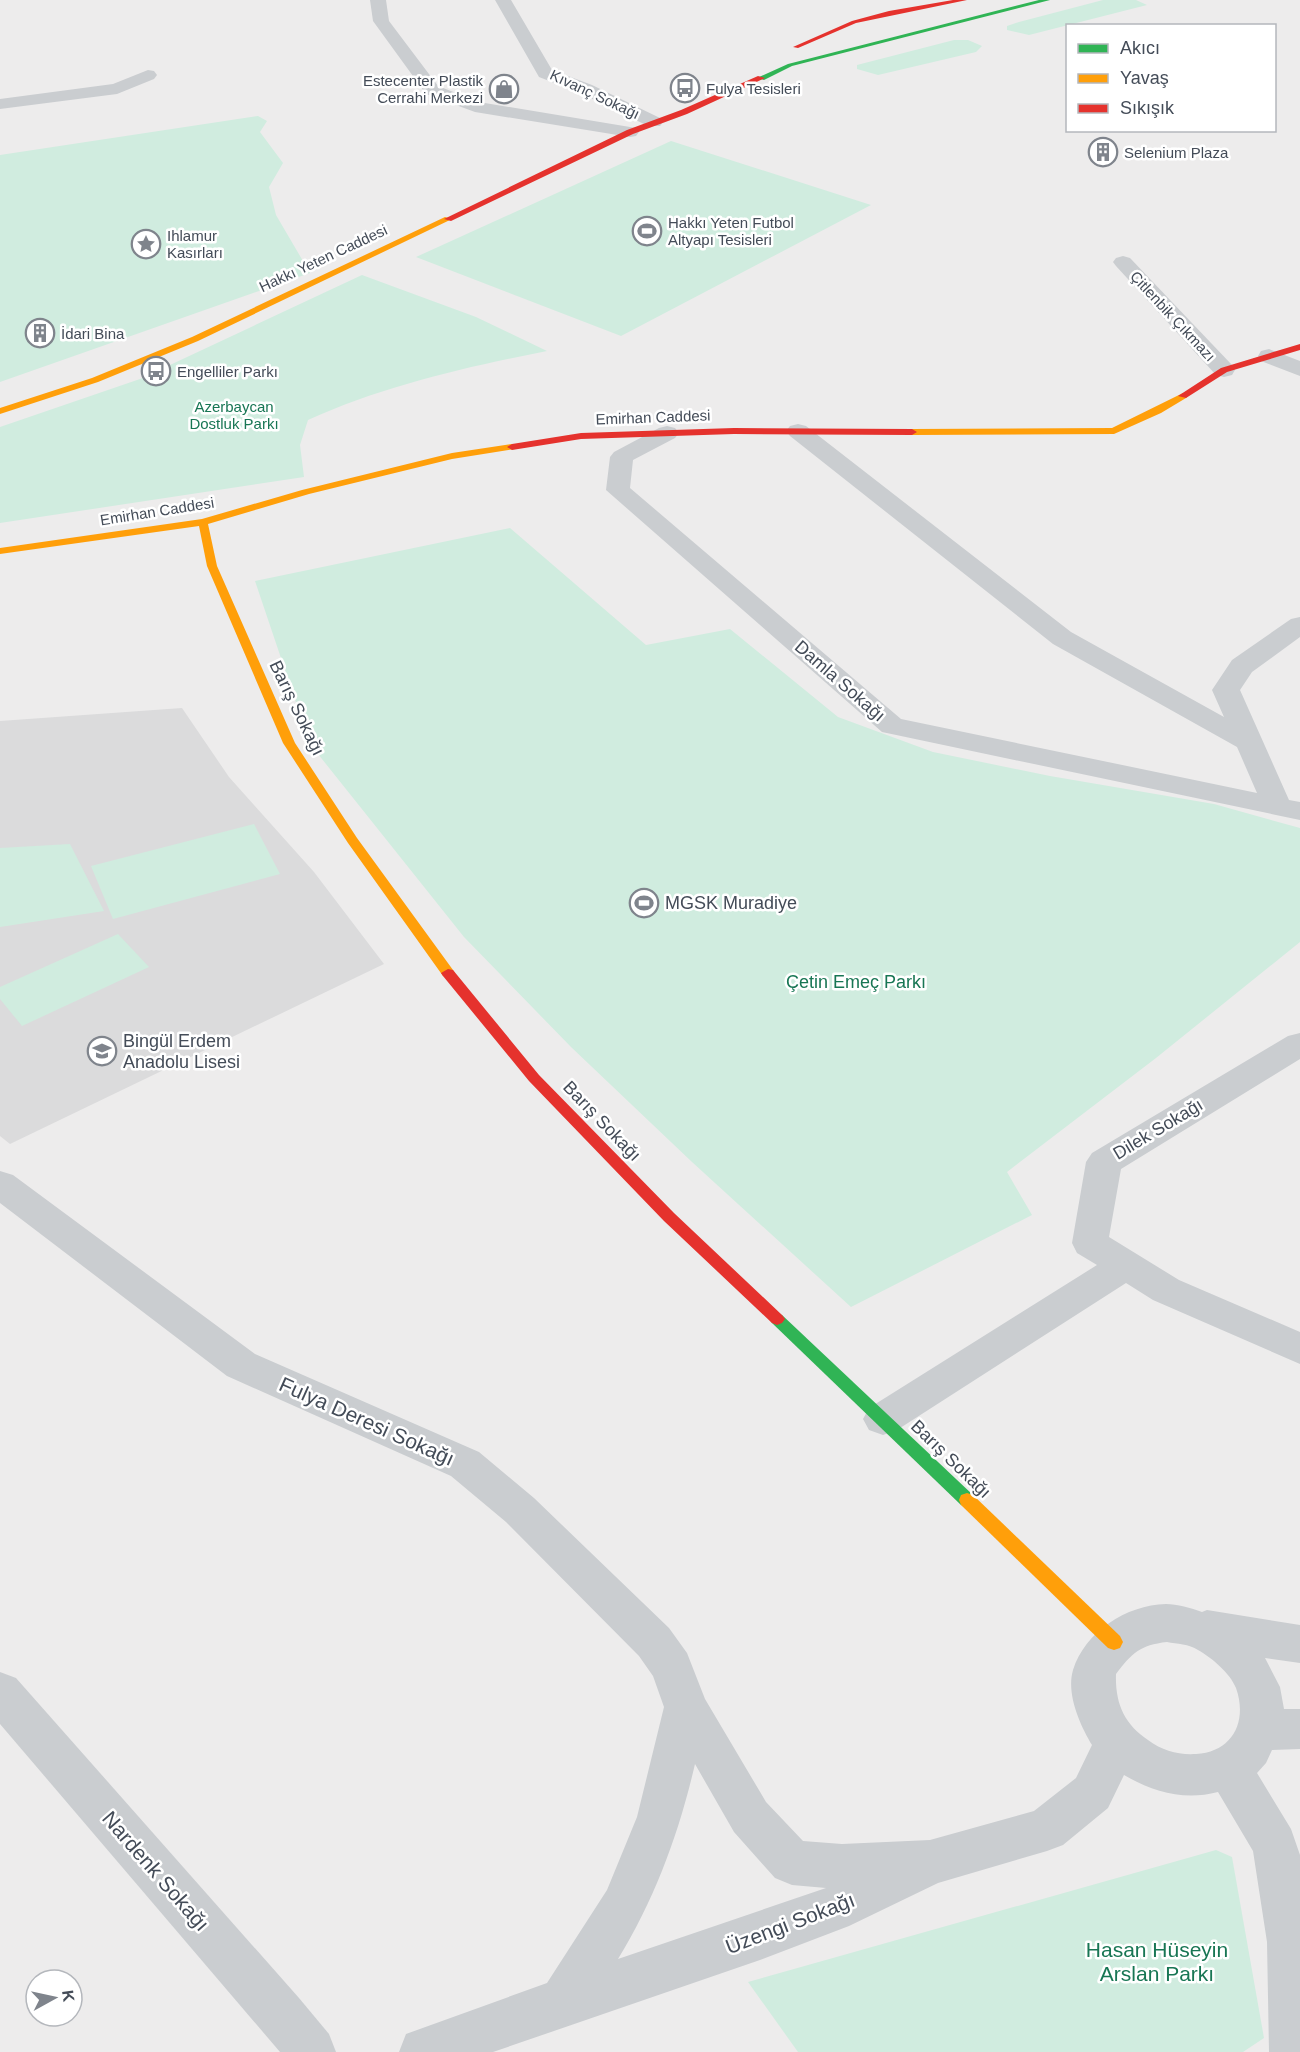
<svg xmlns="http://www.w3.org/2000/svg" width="1300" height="2052" viewBox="0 0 1300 2052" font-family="Helvetica,sans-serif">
<rect width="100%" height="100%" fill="#edecec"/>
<polygon fill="#dbdbdc" points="182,708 229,777 314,872 384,964 10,1144 0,1136 0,721"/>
<g fill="#d0ecdf">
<polygon points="1103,0 1136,0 1147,5 1029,35 1007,30 1007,26 1019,22"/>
<polygon points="954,40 968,40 982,46 976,52 878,75 857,69 857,65"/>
<polygon points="258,116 267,121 260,132 283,163 269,187 276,215 310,273 0,382 0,155"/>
<polygon points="671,141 871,205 621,336 416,257"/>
<path d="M 362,275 L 476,317 L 547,351 C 466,367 383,386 308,420 L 300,445 L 304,477 L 0,523 L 0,427 L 140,379 Z"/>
<polygon points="510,528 646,645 730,629 838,717 933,752 1050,776 1214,804 1300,828 1300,942 1156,1058 1007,1172 1032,1215 851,1307 692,1162 571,1047 464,937 310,744 255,581"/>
<polygon points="254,824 280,874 113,919 91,866"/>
<polygon points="70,844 104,911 0,927 0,848"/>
<polygon points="118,934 149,967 22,1026 0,999 0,987"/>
<polygon points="1216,1850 1232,1857 1264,2038 1243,2052 798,2052 748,1982"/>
</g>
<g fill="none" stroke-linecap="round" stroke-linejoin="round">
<g fill="#cacdd0" fill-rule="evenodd">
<polygon points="370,0 386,0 389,21 438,86 479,102 630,127 636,128 639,132 636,136 630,137 475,112 426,94 373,21"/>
<polygon points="495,0 511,0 552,70 592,85 660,118 663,122 660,126 648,126 580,93 539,77"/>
<polygon points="148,70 154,71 157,75 154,79 117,94 0,109 0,99 113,84"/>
<polygon points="1123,256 1130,258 1232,365 1235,370 1232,375 1224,377 1216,375 1116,266 1113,262 1116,258"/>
<polygon points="1269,349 1300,361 1300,376 1261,361 1258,356 1261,351"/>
<polygon points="798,424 806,426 1071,632 1224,717 1212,690 1232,660 1291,619 1300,617 1300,637 1252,672 1240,690 1289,800 1300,802 1300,820 882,732 606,490 610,457 614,452 659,428 667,426 675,428 679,433 675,438 633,460 630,488 901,719 1257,793 1237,747 1053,644 790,436 786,431 790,426"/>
<polygon points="1300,1033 1300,1059 1121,1169 1109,1237 1179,1280 1300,1332 1300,1364 1153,1300 1126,1283 897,1430 883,1435 869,1430 863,1419 869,1408 1097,1265 1077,1253 1072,1243 1086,1162 1092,1153 1288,1036"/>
<path d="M 0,1171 L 13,1175 L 255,1354 L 479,1452 L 534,1498 L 669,1628 L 687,1653 L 705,1699 L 766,1802 L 803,1841 L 842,1844 L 930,1840 L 1034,1811 L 1076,1778 L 1092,1745 C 1080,1725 1066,1694 1073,1670 C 1085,1632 1126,1605 1166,1604 C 1177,1604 1191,1608 1202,1612 L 1207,1610 L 1300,1625 L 1300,1663 L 1265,1658 L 1280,1687 L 1284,1709 L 1300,1709 L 1300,1749 L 1272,1750 L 1266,1763 L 1257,1773 L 1291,1829 L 1300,1855 L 1300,2052 L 1269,2052 L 1267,1942 L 1253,1851 L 1218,1792 C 1184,1801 1153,1792 1124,1775 L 1108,1808 L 1063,1845 L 1047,1851 L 938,1883 L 849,1926 L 760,1960 L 493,2052 L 399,2052 L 406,2034 L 547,1983 L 607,1890 L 637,1817 L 664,1707 L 653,1676 L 639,1656 L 506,1522 L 451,1476 L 227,1376 L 0,1203 ZM 1167,1642 C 1177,1644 1189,1644 1198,1650 C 1212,1658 1230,1673 1236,1688 C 1248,1722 1232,1752 1196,1754 C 1178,1755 1163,1751 1148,1740 C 1124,1724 1115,1703 1116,1674 C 1132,1653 1140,1645 1167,1642 ZM 695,1764 L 734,1832 L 775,1878 L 792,1885 L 826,1888 L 618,1959 C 655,1899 679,1833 695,1764 Z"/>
<polygon points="0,1672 16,1678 299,1998 329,2034 336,2052 280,2052 0,1724"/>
</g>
<g fill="#30b455" fill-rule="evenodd">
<polygon points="1039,0 1050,0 792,66 764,80 757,78 788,64"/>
<polygon points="777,1313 782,1315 973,1495 975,1500 973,1505 967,1507 961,1505 772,1323 769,1319 772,1315"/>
</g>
<g fill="#ff9f0a" fill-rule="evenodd">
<polygon points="445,217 452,219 198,341 98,382 0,414 0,408 92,378 192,337"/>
<polygon points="1183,393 1188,396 1186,398 1161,413 1114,434 912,435 907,432 912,429 1112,428"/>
<polygon points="512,444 517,447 515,449 452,459 309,494 208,524 217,566 295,743 357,838 453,970 455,973 448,977 443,976 348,843 283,743 207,566 199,526 0,554 0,548 202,519 302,490 452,453"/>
<polygon points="967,1493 973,1495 1120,1636 1123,1642 1120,1648 1114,1650 1108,1648 961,1505 959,1500 961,1495"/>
</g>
<g fill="#e5322d" fill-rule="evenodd">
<polygon points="953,0 967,0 856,23 798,48 793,47 852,21 889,11"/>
<polygon points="758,76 765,78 687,114 633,134 451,221 444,219 627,130 681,110"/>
<polygon points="1300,344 1300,350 1227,372 1186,398 1178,396 1221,368"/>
<polygon points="734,428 912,429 917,432 912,435 734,434 581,439 512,450 507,447 512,444 581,433"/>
<polygon points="448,969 453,970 539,1075 674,1213 782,1315 785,1319 782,1323 777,1325 772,1323 664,1221 529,1081 443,976 441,973"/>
</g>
</g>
<defs>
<g id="bus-ring" transform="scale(1.5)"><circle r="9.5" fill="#fff" stroke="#7f848c" stroke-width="1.5"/><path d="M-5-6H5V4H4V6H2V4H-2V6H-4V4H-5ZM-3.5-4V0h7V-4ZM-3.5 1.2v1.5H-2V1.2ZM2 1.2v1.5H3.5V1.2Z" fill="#7f848c"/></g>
<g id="shop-ring" transform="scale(1.5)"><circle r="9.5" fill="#fff" stroke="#7f848c" stroke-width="1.5"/><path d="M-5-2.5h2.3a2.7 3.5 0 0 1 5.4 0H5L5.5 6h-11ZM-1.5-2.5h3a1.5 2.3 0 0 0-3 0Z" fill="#7f848c"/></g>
<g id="building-ring" transform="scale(1.5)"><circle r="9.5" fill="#fff" stroke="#7f848c" stroke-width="1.5"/><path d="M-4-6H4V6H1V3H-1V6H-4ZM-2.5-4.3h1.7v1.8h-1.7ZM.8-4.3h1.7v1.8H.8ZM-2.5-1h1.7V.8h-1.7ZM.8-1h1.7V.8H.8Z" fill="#7f848c"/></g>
<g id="stadium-ring" transform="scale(1.5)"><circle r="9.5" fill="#fff" stroke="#7f848c" stroke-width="1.5"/><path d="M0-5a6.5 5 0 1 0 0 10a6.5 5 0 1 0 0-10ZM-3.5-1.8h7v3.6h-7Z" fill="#7f848c"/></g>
<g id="sight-ring" transform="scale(1.5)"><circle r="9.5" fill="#fff" stroke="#7f848c" stroke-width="1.5"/><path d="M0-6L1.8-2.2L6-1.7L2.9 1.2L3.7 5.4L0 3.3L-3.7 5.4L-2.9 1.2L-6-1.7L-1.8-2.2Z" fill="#7f848c"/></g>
<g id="school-ring" transform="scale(1.5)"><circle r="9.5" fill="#fff" stroke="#7f848c" stroke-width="1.5"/><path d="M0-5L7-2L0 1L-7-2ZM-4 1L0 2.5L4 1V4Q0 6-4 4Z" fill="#7f848c"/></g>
</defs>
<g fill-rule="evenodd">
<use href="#bus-ring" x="685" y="88"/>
<use href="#shop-ring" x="504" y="89"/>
<use href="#building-ring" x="1103" y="152"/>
<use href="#stadium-ring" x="647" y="231"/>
<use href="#sight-ring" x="146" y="244"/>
<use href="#building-ring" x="40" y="333"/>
<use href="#bus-ring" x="156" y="371"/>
<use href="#stadium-ring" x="644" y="903"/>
<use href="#school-ring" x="102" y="1051"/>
</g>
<g text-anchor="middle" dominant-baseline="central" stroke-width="5" stroke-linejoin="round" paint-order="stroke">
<g font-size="15" fill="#444c58" stroke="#fff" text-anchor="start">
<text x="483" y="80" text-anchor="end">Estecenter Plastik<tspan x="483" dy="17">Cerrahi Merkezi</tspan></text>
<text x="706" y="88">Fulya Tesisleri</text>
<text x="1124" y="152">Selenium Plaza</text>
<text x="668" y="222">Hakkı Yeten Futbol<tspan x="668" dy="17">Altyapı Tesisleri</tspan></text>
<text x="167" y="235">Ihlamur<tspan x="167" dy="17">Kasırları</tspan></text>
<text x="61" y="333">İdari Bina</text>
<text x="177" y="371">Engelliler Parkı</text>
</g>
<g font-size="15" fill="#444c58" stroke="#fff">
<text transform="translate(595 94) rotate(25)">Kıvanç Sokağı</text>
<text transform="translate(323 258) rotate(-25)">Hakkı Yeten Caddesi</text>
<text transform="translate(1173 316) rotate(47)">Çitlenbik Çıkmazı</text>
<text transform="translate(653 417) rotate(-2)">Emirhan Caddesi</text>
<text transform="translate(157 511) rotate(-9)">Emirhan Caddesi</text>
</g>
<g font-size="15" fill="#187654" stroke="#fff">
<text x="234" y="406">Azerbaycan<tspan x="234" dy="17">Dostluk Parkı</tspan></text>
</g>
<g font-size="18" fill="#444c58" stroke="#fff">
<text transform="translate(840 681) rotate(41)">Damla Sokağı</text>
<text transform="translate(297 708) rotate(64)">Barış Sokağı</text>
<text transform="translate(602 1121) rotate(46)">Barış Sokağı</text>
<text transform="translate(1158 1129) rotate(-31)">Dilek Sokağı</text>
<text transform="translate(951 1459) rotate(44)">Barış Sokağı</text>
</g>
<g font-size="18" fill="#444c58" stroke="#fff" text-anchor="start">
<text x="665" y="903">MGSK Muradiye</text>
<text x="123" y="1041">Bingül Erdem<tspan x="123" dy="21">Anadolu Lisesi</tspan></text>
</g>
<g font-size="18" fill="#187654" stroke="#fff">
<text x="856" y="982">Çetin Emeç Parkı</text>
</g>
<g font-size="21" fill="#444c58" stroke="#fff">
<text transform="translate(367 1421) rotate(24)">Fulya Deresi Sokağı</text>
<text transform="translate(156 1871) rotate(49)">Nardenk Sokağı</text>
<text transform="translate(790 1923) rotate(-21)">Üzengi Sokağı</text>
</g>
<g font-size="21" fill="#187654" stroke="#fff">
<text x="1157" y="1949">Hasan Hüseyin<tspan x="1157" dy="24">Arslan Parkı</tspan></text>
</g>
</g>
<rect x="1066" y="24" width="210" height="108" fill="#ffffff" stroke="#b4b7bc" stroke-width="1.5"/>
<rect x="1078" y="44" width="30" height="9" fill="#30b455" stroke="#b4b7bc" stroke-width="1.5"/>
<text x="1120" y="54" font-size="18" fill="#444c58">Akıcı</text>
<rect x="1078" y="74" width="30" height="9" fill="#ff9f0a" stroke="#b4b7bc" stroke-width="1.5"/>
<text x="1120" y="84" font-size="18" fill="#444c58">Yavaş</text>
<rect x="1078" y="104" width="30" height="9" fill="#e5322d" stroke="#b4b7bc" stroke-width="1.5"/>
<text x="1120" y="114" font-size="18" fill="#444c58">Sıkışık</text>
<g transform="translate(54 1998) rotate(82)"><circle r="28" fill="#ffffff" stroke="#b4b7bc" stroke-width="1.5"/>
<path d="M0-4.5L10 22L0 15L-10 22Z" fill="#7f848c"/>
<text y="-9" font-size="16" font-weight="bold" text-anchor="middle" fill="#444c58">K</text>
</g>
</svg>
